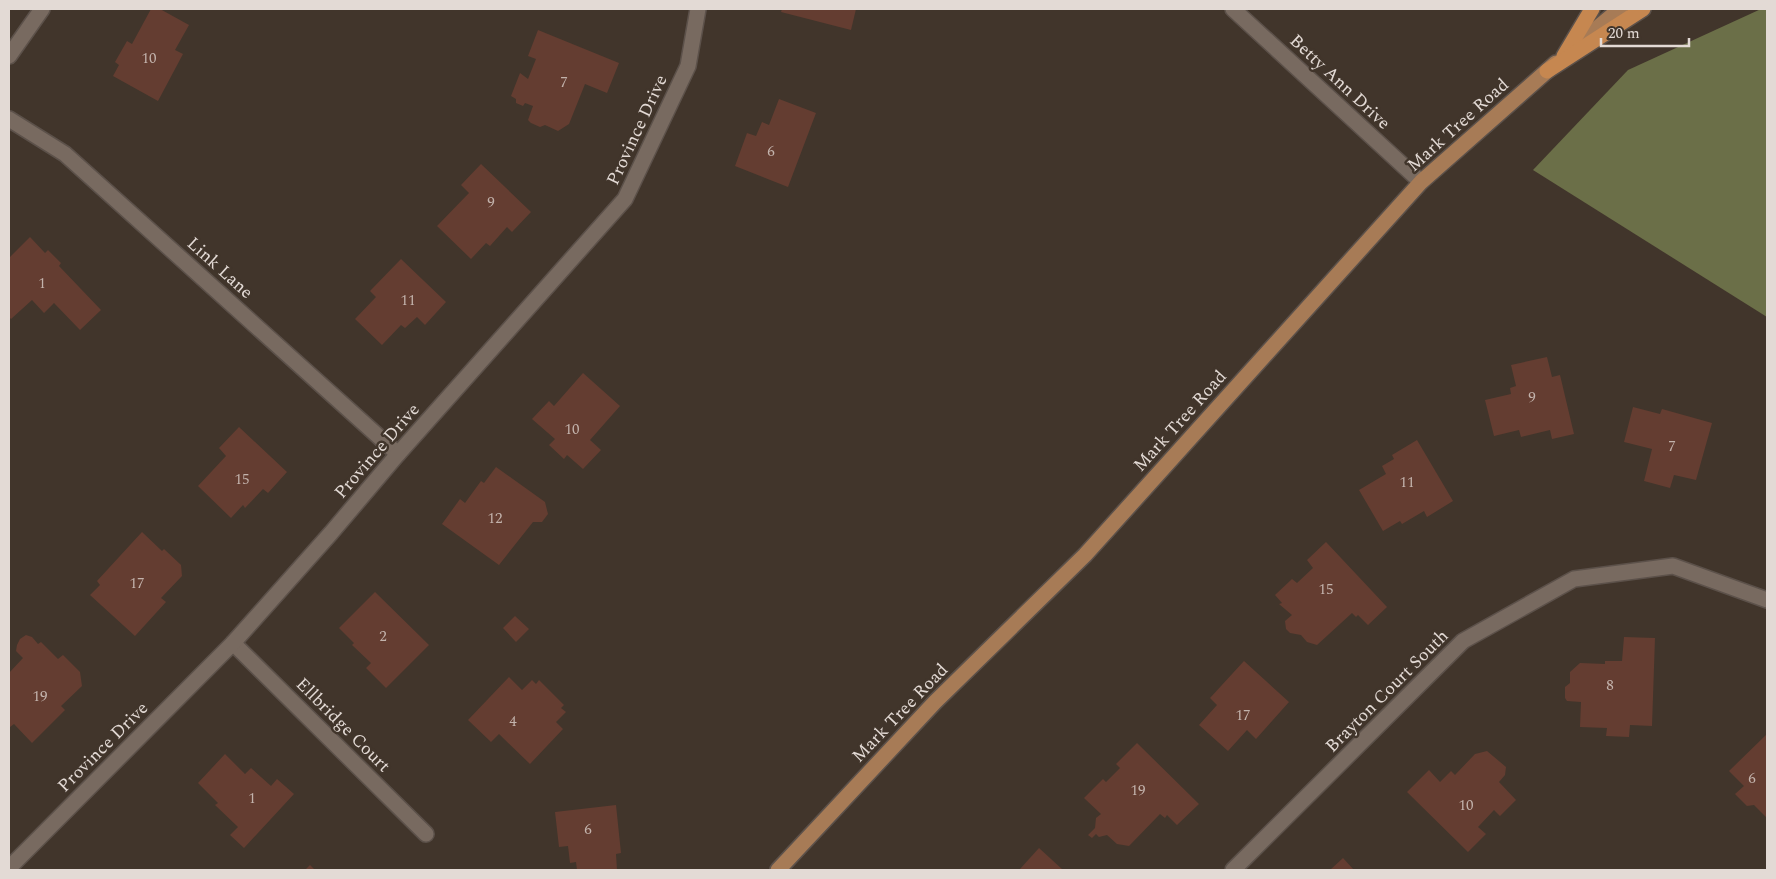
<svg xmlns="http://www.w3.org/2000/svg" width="1776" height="879" viewBox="0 0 1776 879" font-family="Spectral,serif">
<rect width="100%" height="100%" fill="#41352b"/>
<polygon fill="#6b6f48" points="1761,9 1767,9 1767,317 1533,170 1628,70"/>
<g fill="#643d31">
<polygon points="151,9 160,9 189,25 175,50 183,54 158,101 113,76 119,65 115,62 127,41 132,44"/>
<polygon points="782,9 856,9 851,30 781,12"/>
<polygon points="538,30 619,63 607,93 585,84 569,124 558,131 545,125 540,127 531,123 528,120 533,106 525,103 523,106 516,103 516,99 511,96 520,73 528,79 536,59 528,56"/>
<polygon points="779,99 816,113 788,187 735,166 747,133 756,136 762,122 769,125"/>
<polygon points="481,164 531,212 512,232 507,227 490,246 486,243 471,259 437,226 469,193 461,185"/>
<polygon points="30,237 45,253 48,250 61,263 59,266 101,310 80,330 54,303 44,313 32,300 11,319 9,317 9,258"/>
<polygon points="401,259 446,302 425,325 417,317 405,328 401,325 382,345 355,319 376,297 370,291"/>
<polygon points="1547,357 1552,377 1560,375 1574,434 1552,439 1550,430 1521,437 1519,430 1494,436 1485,400 1511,394 1510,388 1516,386 1511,365"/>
<polygon points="583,373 620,406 590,440 601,450 583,469 567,455 564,459 549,445 555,439 532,419 549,401 554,406"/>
<polygon points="1633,407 1660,414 1662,409 1712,423 1696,480 1674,475 1670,488 1644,481 1652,449 1624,442"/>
<polygon points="239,427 287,472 268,493 263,489 245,508 243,505 231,518 198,486 226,456 219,448"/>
<polygon points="1417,440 1453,501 1427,517 1424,511 1402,524 1400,521 1383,531 1359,490 1386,474 1382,466 1394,459 1392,455"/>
<polygon points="496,467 545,502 548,514 542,522 533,522 499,565 442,524 460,499 465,503 481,481 484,483"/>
<polygon points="142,532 162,551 164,549 181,565 182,576 161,598 166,602 135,636 90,595 100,585 97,581"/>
<polygon points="1326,542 1387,607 1368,625 1358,615 1356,617 1352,613 1317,645 1307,642 1301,635 1290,633 1286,629 1285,621 1292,615 1279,604 1282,603 1275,595 1292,579 1297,583 1313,568 1307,560"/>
<polygon points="375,592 429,645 386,688 366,668 371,663 352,645 354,643 339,628"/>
<polygon points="515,616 529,629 516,642 503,628"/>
<polygon points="26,635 32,637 38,644 41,642 58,659 63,655 80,672 82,686 61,706 65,710 32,743 14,724 10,727 9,726 9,673 23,658 16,651 17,645 20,639"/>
<polygon points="1624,637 1655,638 1652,726 1630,725 1629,737 1606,736 1607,728 1580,727 1581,702 1567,701 1565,698 1565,687 1570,683 1570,672 1580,663 1605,664 1605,661 1622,661"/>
<polygon points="1244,661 1289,702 1256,739 1247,730 1228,751 1199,725 1217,705 1210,698"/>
<polygon points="509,677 522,690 532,680 536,684 539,680 564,705 561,708 566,712 556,722 563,729 530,764 499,734 491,742 468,720"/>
<polygon points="1767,734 1767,817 1766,817 1754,805 1747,806 1735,794 1744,786 1729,771"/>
<polygon points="1137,743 1199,804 1177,825 1167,815 1165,818 1160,814 1129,846 1117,844 1107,835 1099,837 1096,834 1092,838 1088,835 1095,828 1096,818 1101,814 1084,798 1103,779 1106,782 1120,768 1116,764"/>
<polygon points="1487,751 1506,767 1505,775 1499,782 1516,800 1500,816 1494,810 1478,827 1486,834 1468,852 1407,792 1429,770 1440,782 1451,771 1455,775 1475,754"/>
<polygon points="225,754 245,774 251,768 271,786 277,779 294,794 244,848 230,835 238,827 215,805 218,803 198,783"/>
<polygon points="616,805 621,853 616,854 617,870 577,870 576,862 570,863 568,846 559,847 555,812"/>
<polygon points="1039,848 1063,870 1022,870 1020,869"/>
<polygon points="1343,858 1354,870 1330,870"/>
<polygon points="310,865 315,870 305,870"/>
</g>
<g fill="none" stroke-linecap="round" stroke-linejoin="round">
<g stroke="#5c514a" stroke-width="18">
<g id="minor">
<polyline points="1233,9 1421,182"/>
<polyline points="9,56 42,9"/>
<polyline points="9,119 65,154 398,454"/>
<polyline points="233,643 426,834"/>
<polyline points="9,868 233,643 331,533 398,454 625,199 688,66 698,9"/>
<polyline points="1233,870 1463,641 1574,579 1673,566 1767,600"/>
</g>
</g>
<g stroke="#5c514a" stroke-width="18">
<g id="major">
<polyline points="1573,48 1620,9"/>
<polyline points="778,870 935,702 1085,555 1421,182 1556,63"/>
</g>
</g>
<g stroke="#5c514a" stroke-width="18">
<g id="highway">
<polyline points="1564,56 1592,9"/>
<polyline points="1547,71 1643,9"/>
</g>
</g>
<use href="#minor" stroke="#786a60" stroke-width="15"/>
<use href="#major" stroke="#a77b56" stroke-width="15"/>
<use href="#highway" stroke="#c68750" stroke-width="15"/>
</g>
<g text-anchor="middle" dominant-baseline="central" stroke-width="5" stroke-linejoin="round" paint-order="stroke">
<g font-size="15" fill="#c3b3ac">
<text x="149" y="58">10</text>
<text x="564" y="82">7</text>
<text x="771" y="151">6</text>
<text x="491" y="202">9</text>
<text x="42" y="283">1</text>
<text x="408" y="300">11</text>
<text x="1532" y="397">9</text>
<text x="572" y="429">10</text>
<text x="1672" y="446">7</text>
<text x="242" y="479">15</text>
<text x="1407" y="482">11</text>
<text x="495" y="518">12</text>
<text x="137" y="583">17</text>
<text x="1326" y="589">15</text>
<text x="383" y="636">2</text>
<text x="1610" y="685">8</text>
<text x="40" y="696">19</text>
<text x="1243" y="715">17</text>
<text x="513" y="721">4</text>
<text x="1752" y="778">6</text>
<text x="1138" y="790">19</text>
<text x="252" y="798">1</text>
<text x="1466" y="805">10</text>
<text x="588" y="829">6</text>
</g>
<g font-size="18" fill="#e3dad5" stroke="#41352b">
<text transform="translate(1340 82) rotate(43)">Betty Ann Drive</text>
<text transform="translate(1458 125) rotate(-42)">Mark Tree Road</text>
<text transform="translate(637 130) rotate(-65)">Province Drive</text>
<text transform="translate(220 268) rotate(42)">Link Lane</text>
<text transform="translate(1180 421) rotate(-48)">Mark Tree Road</text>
<text transform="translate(377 451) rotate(-49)">Province Drive</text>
<text transform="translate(1387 691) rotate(-45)">Brayton Court South</text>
<text transform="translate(900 713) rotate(-46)">Mark Tree Road</text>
<text transform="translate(343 725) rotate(45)">Ellbridge Court</text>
<text transform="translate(103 747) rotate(-45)">Province Drive</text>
</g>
</g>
<rect width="1776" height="879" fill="none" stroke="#e3dad5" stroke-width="20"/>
<path d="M1601 38v8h88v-8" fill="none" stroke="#e3dad5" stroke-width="2.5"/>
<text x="1608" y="38" font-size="15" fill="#e3dad5" stroke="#41352b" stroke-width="4" paint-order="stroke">20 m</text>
</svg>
